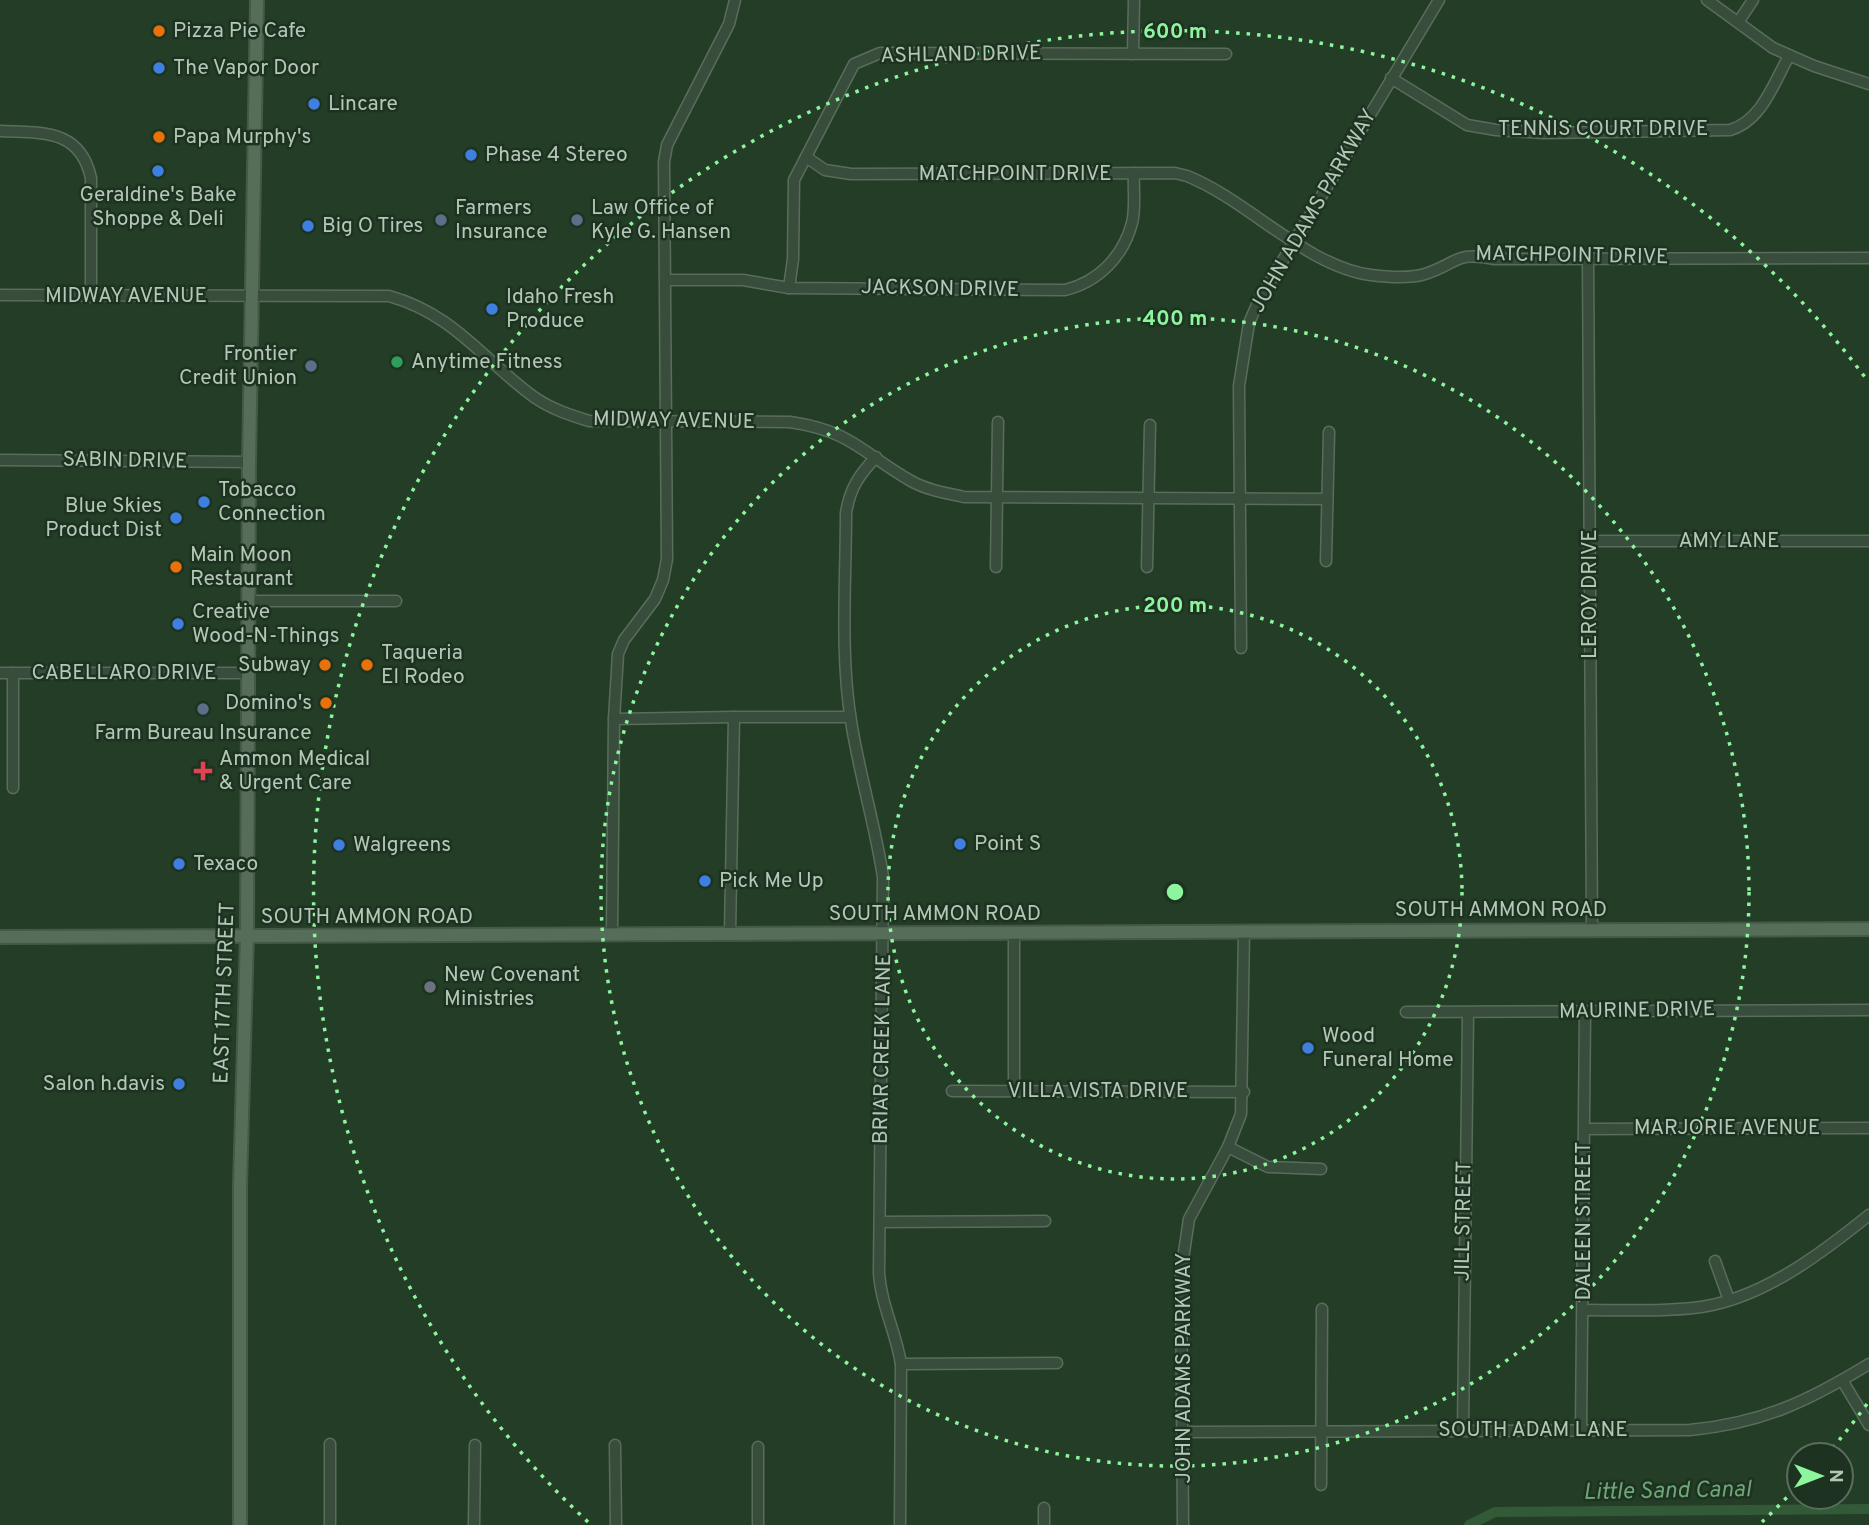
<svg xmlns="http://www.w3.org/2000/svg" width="1869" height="1525" viewBox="0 0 1869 1525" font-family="Overpass,sans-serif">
<rect width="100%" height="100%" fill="#243d27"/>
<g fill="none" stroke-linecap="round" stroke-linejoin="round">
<polyline stroke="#325a37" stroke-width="10" points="1469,1525 1495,1512 1869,1509"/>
<g stroke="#596d5c" stroke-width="13">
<g id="minor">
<polyline points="1707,0 1773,48 1814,66 1869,84"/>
<polyline points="1739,21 1753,0"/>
<polyline points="1133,54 1134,0"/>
<path d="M 1391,78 L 1467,125 L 1496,130 L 1544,133 L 1730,130 C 1762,121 1774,82 1789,56"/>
<path d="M 0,131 C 41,133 80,128 91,178 L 91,297"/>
<path d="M 806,157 L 825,170 L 851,174 L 1175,173 L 1187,176 C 1246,199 1307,267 1371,275 C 1387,277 1409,279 1425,274 C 1459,263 1454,251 1495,259 L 1869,258"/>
<polyline points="1588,259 1592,929"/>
<path d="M 666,280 L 743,280 L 789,288 L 1065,290 C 1098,282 1123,257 1132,223 C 1136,208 1133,189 1134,173"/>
<polyline points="789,288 793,259 794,180 854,64 880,53 1226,54"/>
<path d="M 0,295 L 389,296 C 454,314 483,360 534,397 C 551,409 570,415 589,421 L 790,422 C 852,431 862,453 911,481 C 927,490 946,493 964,497 L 1326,499"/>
<path d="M 876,457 C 859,475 850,488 846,513 C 846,581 840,653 851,721 C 859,773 875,824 883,877 L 879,1273 C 881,1305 896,1332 901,1364 L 900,1525"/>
<polyline points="0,460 249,462"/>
<polyline points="1590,541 1869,541"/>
<polyline points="1326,561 1329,432"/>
<polyline points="996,567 998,422"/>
<polyline points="1147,567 1150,425"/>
<polyline points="248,601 396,601"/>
<polyline points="1241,648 1239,386 1249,323 1259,300 1439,0"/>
<polyline points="0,673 247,673"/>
<polyline points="734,717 614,719 618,654 624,640 655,599 663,580 667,559 664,162 667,145 729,24 735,0"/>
<polyline points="13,788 13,673"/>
<polyline points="730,933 734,717 850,717"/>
<polyline points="612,934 614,719"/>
<polyline points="1014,934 1014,1091"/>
<polyline points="1406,1012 1869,1010"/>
<polyline points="952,1091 1244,1092"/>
<polyline points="1585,1129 1869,1128"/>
<polyline points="1228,1147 1268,1167 1321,1169"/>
<polyline points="881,1222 1045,1221"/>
<polyline points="1715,1261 1729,1300"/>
<path d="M 1583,1310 C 1622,1310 1662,1312 1701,1307 C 1763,1298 1822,1253 1869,1215"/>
<polyline points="901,1364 1057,1363"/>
<polyline points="1842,1380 1869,1425"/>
<polyline points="1463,1430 1468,1013"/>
<polyline points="1581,1430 1585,1012"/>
<path d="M 1183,1432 L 1690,1430 C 1762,1423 1807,1402 1869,1364"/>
<polyline points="330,1444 330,1525"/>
<polyline points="615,1445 616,1525"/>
<polyline points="1321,1485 1322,1309"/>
<polyline points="1044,1508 1044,1525"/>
<polyline points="474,1525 475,1445"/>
<polyline points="758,1525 758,1447"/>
<polyline points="1183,1525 1181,1272 1189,1219 1228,1147 1241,1114 1244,931"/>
</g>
</g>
<g stroke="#445947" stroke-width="16">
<g id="major">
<polyline points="0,937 1869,929"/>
<polyline points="240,1525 240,1186 247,936 249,462 257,0"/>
</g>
</g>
<use href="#minor" stroke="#384d3b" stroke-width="10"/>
<use href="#major" stroke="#566d59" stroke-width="12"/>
</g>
<g fill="none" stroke="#8cf59d" stroke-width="3.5" stroke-dasharray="3.5 7">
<circle cx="1175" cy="892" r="287"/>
<circle cx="1175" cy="892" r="574"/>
<path d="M1867 1404A861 861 0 0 1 1830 1451M1794 1490A861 861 0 0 1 1762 1522M588 1522A861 861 0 1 1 1867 380"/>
</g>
<g fill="#e8710a" stroke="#1d3220" stroke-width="2.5">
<circle cx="159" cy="31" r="7"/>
<circle cx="159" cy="137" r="7"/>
<circle cx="176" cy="567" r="7"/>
<circle cx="325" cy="665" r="7"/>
<circle cx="367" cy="665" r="7"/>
<circle cx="326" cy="703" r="7"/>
</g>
<g fill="#3f7fe0" stroke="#1d3220" stroke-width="2.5">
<circle cx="159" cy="68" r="7"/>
<circle cx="314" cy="104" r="7"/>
<circle cx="471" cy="155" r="7"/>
<circle cx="158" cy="171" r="7"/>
<circle cx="308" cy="226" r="7"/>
<circle cx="492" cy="309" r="7"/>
<circle cx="204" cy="502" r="7"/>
<circle cx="176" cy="518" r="7"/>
<circle cx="178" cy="624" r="7"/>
<circle cx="960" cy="844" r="7"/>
<circle cx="339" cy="845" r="7"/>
<circle cx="179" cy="864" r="7"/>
<circle cx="705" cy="881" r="7"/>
<circle cx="1308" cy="1048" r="7"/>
<circle cx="179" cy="1084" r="7"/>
</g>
<g fill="#5c6f8a" stroke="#1d3220" stroke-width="2.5">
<circle cx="441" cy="220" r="7"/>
<circle cx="577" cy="220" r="7"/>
<circle cx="311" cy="366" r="7"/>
<circle cx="203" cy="709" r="7"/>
</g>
<circle fill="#2e9e5b" stroke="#1d3220" stroke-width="2.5" cx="397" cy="362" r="7"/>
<path fill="#e0444e" stroke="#1d3220" stroke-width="2.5" d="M199.5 760.5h7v7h7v7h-7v7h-7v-7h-7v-7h7z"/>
<circle fill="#6b7280" stroke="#1d3220" stroke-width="2.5" cx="430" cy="987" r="7"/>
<g text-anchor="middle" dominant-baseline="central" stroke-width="5" stroke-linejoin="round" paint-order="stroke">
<g font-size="21" fill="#b4c8b7" stroke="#1d3220" text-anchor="start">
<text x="173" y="31">Pizza Pie Cafe</text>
<text x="173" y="68">The Vapor Door</text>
<text x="328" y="104">Lincare</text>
<text x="173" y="137">Papa Murphy's</text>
<text x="485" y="155">Phase 4 Stereo</text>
<text x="158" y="195" text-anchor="middle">Geraldine's Bake<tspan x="158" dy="24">Shoppe &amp; Deli</tspan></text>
<text x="455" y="208">Farmers<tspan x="455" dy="24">Insurance</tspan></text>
<text x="591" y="208">Law Office of<tspan x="591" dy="24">Kyle G. Hansen</tspan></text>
<text x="322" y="226">Big O Tires</text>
<text x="506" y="297">Idaho Fresh<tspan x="506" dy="24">Produce</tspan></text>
<text x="297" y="354" text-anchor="end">Frontier<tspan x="297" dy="24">Credit Union</tspan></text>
<text x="411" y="362">Anytime Fitness</text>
<text x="218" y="490">Tobacco<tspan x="218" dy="24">Connection</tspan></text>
<text x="162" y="506" text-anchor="end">Blue Skies<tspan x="162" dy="24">Product Dist</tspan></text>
<text x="190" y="555">Main Moon<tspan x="190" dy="24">Restaurant</tspan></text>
<text x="192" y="612">Creative<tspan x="192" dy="24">Wood-N-Things</tspan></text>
<text x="381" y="653">Taqueria<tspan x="381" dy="24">El Rodeo</tspan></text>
<text x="311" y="665" text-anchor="end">Subway</text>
<text x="312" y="703" text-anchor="end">Domino's</text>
<text x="203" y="733" text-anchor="middle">Farm Bureau Insurance</text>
<text x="219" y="759">Ammon Medical<tspan x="219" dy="24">&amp; Urgent Care</tspan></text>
<text x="974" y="844">Point S</text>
<text x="353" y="845">Walgreens</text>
<text x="193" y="864">Texaco</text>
<text x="719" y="881">Pick Me Up</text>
<text x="444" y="975">New Covenant<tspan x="444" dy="24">Ministries</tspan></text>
<text x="1322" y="1036">Wood<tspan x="1322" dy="24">Funeral Home</tspan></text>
<text x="165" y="1084" text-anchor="end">Salon h.davis</text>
</g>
<g font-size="21" fill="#b4c8b7" stroke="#1d3220">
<text transform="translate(961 55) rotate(-1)">ASHLAND DRIVE</text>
<text x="1603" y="129">TENNIS COURT DRIVE</text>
<text x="1015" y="174">MATCHPOINT DRIVE</text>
<text transform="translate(1314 211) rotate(-60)">JOHN ADAMS PARKWAY</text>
<text transform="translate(1572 256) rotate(1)">MATCHPOINT DRIVE</text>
<text transform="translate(940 289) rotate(1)">JACKSON DRIVE</text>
<text x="126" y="296">MIDWAY AVENUE</text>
<text transform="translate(674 421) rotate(1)">MIDWAY AVENUE</text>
<text transform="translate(125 461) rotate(1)">SABIN DRIVE</text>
<text x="1729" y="541">AMY LANE</text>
<text transform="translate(1590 594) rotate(-90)">LEROY DRIVE</text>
<text x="124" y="673">CABELLARO DRIVE</text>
<text x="1501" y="910">SOUTH AMMON ROAD</text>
<text x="935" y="914">SOUTH AMMON ROAD</text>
<text x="367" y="917">SOUTH AMMON ROAD</text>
<text transform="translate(225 993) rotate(-88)">EAST 17TH STREET</text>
<text transform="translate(1637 1011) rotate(-1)">MAURINE DRIVE</text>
<text transform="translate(883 1049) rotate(-89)">BRIAR CREEK LANE</text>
<text x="1098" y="1091">VILLA VISTA DRIVE</text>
<text x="1727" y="1128">MARJORIE AVENUE</text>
<text transform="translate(1464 1221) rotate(-89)">JILL STREET</text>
<text transform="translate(1584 1221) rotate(-90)">DALEEN STREET</text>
<text transform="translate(1184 1368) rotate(-90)">JOHN ADAMS PARKWAY</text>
<text x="1533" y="1430">SOUTH ADAM LANE</text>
</g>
<g font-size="23" font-style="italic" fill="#6ea675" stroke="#1d3220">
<text transform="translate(1667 1492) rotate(-1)">Little Sand Canal</text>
</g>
</g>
<circle cx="1175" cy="892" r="10" fill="#8cf59d" stroke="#1d3220" stroke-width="3.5"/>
<g font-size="21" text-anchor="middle" font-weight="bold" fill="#8cf59d" stroke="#1d3220" stroke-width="5" stroke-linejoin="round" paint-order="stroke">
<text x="1175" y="38">600 m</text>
<text x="1175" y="325">400 m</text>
<text x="1175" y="612">200 m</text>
</g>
<g transform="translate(1820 1476) rotate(90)"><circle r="33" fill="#1d3220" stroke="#596e5c" stroke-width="2"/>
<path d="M0-5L12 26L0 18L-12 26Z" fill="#8cf59d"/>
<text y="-10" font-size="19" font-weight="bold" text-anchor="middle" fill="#b4c8b7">N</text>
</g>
</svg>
